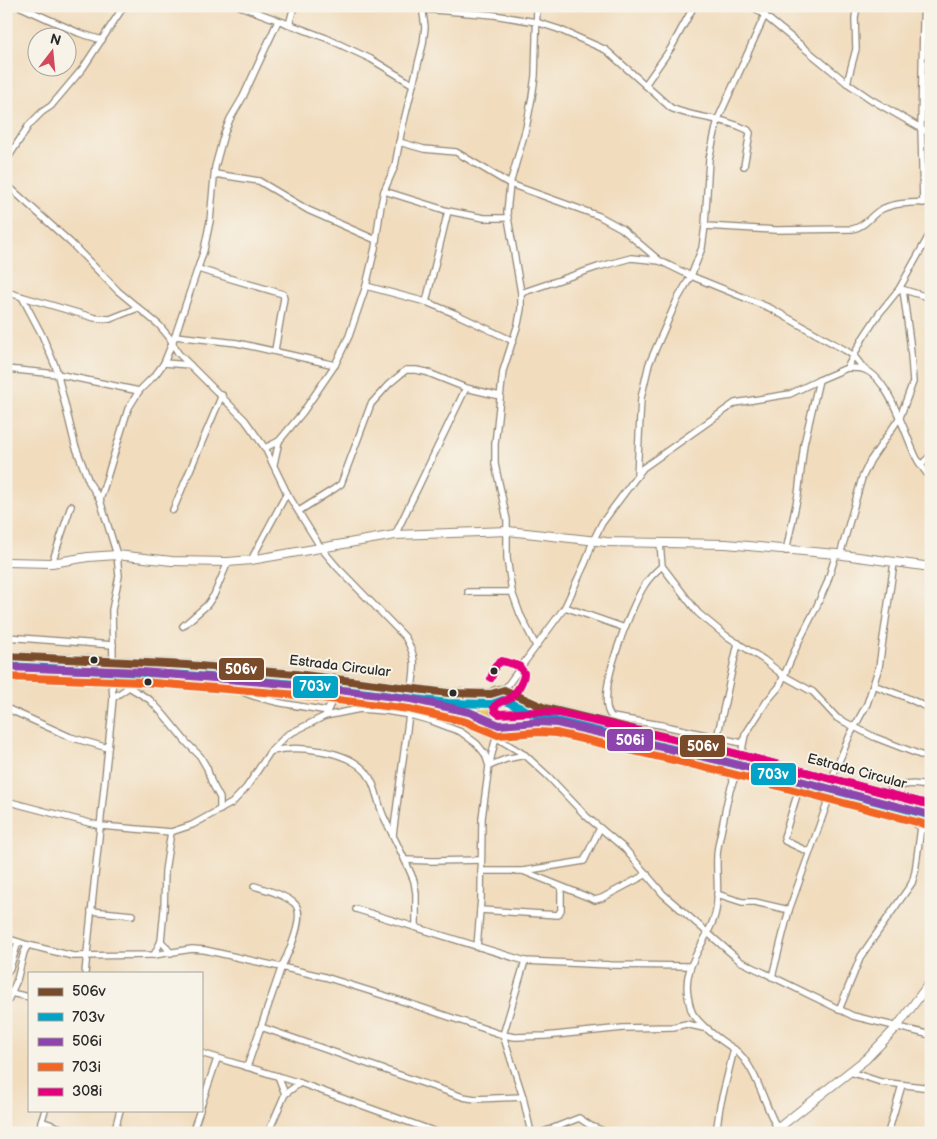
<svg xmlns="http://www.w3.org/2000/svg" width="937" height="1139" viewBox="0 0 937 1139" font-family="'Balsamiq Sans',sans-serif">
<rect width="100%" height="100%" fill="#f7f3e8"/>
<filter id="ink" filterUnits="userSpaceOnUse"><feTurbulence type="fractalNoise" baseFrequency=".02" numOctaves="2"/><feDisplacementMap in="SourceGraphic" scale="10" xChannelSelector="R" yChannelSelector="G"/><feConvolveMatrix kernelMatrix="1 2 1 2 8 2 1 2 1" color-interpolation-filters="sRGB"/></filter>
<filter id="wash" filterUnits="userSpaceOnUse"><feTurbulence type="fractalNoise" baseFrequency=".0096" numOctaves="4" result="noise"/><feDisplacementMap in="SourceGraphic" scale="20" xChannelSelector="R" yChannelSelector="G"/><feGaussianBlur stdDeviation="1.12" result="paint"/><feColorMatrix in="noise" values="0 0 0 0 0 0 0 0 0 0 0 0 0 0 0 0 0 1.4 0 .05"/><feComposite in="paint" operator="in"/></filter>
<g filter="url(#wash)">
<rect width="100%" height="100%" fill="#f1dcbd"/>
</g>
<g filter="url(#ink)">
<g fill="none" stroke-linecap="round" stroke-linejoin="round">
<g stroke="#8e8474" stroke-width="8">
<g id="minor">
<polyline points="19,6 79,33 102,40"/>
<polyline points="240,6 326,38 371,59 412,84"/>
<polyline points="753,6 847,83 872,100 931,134"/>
<path d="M 423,9 L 494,15 L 536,22 L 558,29 L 606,50 L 671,108 C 695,119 723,117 748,130 L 750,133 L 744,166"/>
<polyline points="289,25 294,6"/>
<polyline points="847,83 856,49 855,18 857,6"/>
<polyline points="645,85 671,48 694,6"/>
<polyline points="399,142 424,149 456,152 510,184 599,216 621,228 660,261 691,276 770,308 845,350 854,356 864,369"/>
<polyline points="6,161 29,125 42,112 51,106 83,68 124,6"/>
<polyline points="215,174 259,181 308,210 376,240"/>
<path d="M 6,184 L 71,243 L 118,291 L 159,325 L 169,337 L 178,353 L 245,420 L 265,448 L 287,493 L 321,548 L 337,567 L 405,637 C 417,657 415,666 412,688"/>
<polyline points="384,191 448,211 484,218 507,218"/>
<polyline points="923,203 921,127 923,23 924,6"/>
<path d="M 705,226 L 776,230 L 853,229 C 868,225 870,215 882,209 C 897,202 915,203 931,202"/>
<polyline points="198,269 283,294 284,298 275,350"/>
<polyline points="366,286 426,302 456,314 513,341"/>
<polyline points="901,289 931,298"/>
<polyline points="6,292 95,318 110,319 138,308"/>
<polyline points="521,293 598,267 631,258 660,261"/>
<polyline points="22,297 42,335 56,368 75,445 89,482 100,500 117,555 119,576 112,610 113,660"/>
<polyline points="426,302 448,211"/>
<polyline points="175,336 237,343 335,365"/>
<polyline points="164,363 190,365"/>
<path d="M 847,368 C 852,368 858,368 863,369 C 889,377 905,435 916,457 C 920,465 926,472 931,479"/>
<polyline points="6,369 57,374 139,391"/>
<polyline points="265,448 279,441"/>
<polyline points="274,464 279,441 303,412 335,365 349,336 366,286 375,248 381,205 384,191 395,166 401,133 423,44 425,27 422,6"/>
<polyline points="921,465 931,455"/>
<polyline points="637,476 641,398 649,364 677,300 691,276 702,248 705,226 709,159 718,119 765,15"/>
<polyline points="100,500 128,409 139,391 156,374 164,363 175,336 204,250 210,221 215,167 224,134 230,119 243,97 278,21"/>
<polyline points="173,510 222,395"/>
<polyline points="299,511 334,489 341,484 371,404 389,384 406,370 416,370 426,372 466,388 500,396"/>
<polyline points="395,535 466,388"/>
<polyline points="660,543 662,566 698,613 725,635 764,660 784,676 813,692 837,718 874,737 931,759"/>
<polyline points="786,551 798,495 804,444 819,380"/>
<polyline points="840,555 862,478 870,461 900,417 913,382 910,342 903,290"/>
<polyline points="251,560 287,493"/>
<polyline points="52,563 71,506"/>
<path d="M 662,566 C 655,572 649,578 644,586 C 632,605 592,700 612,717 L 661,725 L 742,743"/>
<polyline points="468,592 512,592"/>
<polyline points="565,607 625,628"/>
<polyline points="183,626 207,605 214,595 228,562"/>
<polyline points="6,637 113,645"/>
<polyline points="536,646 520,614 512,592 507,558 507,520 495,464 495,444 503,371 518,324 521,309 521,293 507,212 510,184 526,128 532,97 535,76 537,6"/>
<path d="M 220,679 C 228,684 236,689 245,693 C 271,703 300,706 327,711"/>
<polyline points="873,685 903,696 931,709"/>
<polyline points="129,687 150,700 164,715 187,743 200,756 207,768 211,781 220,798 220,810"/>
<polyline points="504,690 565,607 586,561 593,541 602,523 643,468 735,403 790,394 819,380 847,368 863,338 878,315 899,289 931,232"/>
<polyline points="113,698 129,687 143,672"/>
<polyline points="6,708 70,737 108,748"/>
<polyline points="326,714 337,690"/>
<polyline points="497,738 525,755 548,776 586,816 625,849 663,894 740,961 853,1016 931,1035"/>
<polyline points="717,738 738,643"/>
<path d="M 272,751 C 298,745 347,750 366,772 C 376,784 377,801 383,815 C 393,837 405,858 414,881 L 416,893 L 416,927"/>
<polyline points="741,755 745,735 767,701 779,687 799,641 816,608 827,583 836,554"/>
<polyline points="727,762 733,780"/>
<polyline points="832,778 850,735 867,704 879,667 894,563"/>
<polyline points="801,782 784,837 785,841 809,852"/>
<path d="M 885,792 C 904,784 911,782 931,787"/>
<polyline points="6,801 101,826 171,832 192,825 232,803 246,788 270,752 287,735 325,716 360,709 386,711 410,715 432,721 461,732 477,744 485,754 489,766 506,759 525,755"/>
<polyline points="393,835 411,699"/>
<polyline points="405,860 433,861 481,860"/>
<polyline points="481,871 523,871 595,900 602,898 647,874"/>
<polyline points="523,871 584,861 600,828"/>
<polyline points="717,894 742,902 755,902 789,910"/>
<polyline points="356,909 525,961 611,965 690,966"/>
<polyline points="480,910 558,915 561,910 561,887"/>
<polyline points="91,911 132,915"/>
<polyline points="6,938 28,945 73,956 154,955 192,949 205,950 325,977 405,1002 503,1035 515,1037 545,1036 623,1028 673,1027 686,1024 708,1029"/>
<polyline points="161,941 171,953"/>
<polyline points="477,947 481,898 482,818 489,766 499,725"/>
<polyline points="154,955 161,941 164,910 165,871 171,832"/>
<polyline points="525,961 503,1035 523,1097 531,1133"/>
<polyline points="6,973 10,968 18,942"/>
<polyline points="85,973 111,720 113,698 111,671"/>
<polyline points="772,977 789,910 832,790"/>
<polyline points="6,992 29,997"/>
<polyline points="6,1005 17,980 24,952 28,945"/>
<polyline points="839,1010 861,956 912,883 915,872 921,827"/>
<polyline points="261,1027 463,1097 475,1099 523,1097"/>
<path d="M 734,1049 C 758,1067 764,1108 780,1133"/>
<polyline points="201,1053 300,1083 439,1133"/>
<path d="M 247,1067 L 282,966 C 288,954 307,914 294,903 C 283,894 267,890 254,886"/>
<polyline points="850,1072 881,1082 931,1088"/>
<polyline points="278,1076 285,1094"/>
<polyline points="201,1106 217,1059"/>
<polyline points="41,1121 75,1133"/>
<polyline points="38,1133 45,1110"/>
<polyline points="114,1133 120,1110"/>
<polyline points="192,1133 200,1110"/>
<polyline points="268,1133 285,1094 300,1083"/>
<polyline points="541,1133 579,1118 591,1126 608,1133"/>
<path d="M 716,1133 L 720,1106 L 734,1049 C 720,1040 703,1028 693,1014 C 690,1009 689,1002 688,996 C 682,964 707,943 715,915 C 720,896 716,876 717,857 C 717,847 720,838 722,827 C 727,804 728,787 741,766"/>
<polyline points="888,1133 902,1085"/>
</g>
</g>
<g stroke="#8e8474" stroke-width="10">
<g id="tertiary">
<polyline points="6,562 52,563 88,557 117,555 172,561 228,562 251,560 395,535 508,531 606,542 726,544 836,554 931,567"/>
<polyline points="903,808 916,823 931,832"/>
<polyline points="772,1133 866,1059 896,1028 931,981"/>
</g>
</g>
<g stroke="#8e8474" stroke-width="11">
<g id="primary">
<polyline points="6,656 187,665 296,674 448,693 491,694"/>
<path d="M 6,667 C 118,671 229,676 339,690 C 390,696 440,702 488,719"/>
<circle cx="502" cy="708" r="18"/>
<polyline points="516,697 545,708 741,755 931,805"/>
<polyline points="511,723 538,722 557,723 727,762 931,815"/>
</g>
</g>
<use href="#minor" stroke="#fff" stroke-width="5.5"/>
<use href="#tertiary" stroke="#fff" stroke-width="8"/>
<use href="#primary" stroke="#e9c769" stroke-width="9"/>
<g stroke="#f7f3e8" stroke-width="11">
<polyline id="bus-1" points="6,656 187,665 296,674 448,693 491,694 504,690 545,708 741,755 931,805"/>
</g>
<g stroke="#f7f3e8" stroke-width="11">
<polyline id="bus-2" points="6,666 186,675 295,684 448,703 492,704 503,700 543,718 739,765 928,815"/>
</g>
<g stroke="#f7f3e8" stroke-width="11">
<polyline id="bus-3" points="6,667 143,672 299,685 411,699 469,712 499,725 538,722 557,723 727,762 931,815"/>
</g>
<g stroke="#f7f3e8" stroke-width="11">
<polyline id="bus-4" points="6,677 142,682 298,695 409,709 466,722 498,735 538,732 556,733 725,772 928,825"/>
</g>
<g stroke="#f7f3e8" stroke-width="11">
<path id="bus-5" d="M 491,678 L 496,665 L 502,661 L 519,666 L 524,673 C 524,681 516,694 509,699 C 503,702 499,701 494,707 L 495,711 L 499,714 L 537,712 L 559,713 L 730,752 L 931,805"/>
</g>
<use href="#bus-1" stroke="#7a4b2a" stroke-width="8"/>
<use href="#bus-2" stroke="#02a3c6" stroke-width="8"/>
<use href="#bus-3" stroke="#8e44ad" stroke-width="8"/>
<use href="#bus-4" stroke="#f26522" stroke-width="8"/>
<use href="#bus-5" stroke="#e5007d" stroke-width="8"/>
</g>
</g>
<g fill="#2b2b2b" stroke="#f7f3e8" stroke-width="2">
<circle cx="94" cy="660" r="4.5"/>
<circle cx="494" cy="671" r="4.5"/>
<circle cx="148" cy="682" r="4.5"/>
<circle cx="453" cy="693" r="4.5"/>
</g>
<g text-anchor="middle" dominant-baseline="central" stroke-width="4" stroke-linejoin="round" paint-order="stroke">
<g font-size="14" fill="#2b2b2b" stroke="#f7f3e8">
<text transform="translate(340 666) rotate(7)">Estrada Circular</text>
<text transform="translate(857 771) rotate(15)">Estrada Circular</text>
</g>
</g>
<g stroke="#f7f3e8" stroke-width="2">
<rect x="218" y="657" width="47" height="24" rx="5" fill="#7a4b2a"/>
<rect x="292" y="675" width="47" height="24" rx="5" fill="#02a3c6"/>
<rect x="606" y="728" width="48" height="24" rx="5" fill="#8e44ad"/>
<rect x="679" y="734" width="47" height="24" rx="5" fill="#7a4b2a"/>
<rect x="750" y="762" width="47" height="24" rx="5" fill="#02a3c6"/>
</g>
<g font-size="14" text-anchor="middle" font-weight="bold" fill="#fff">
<text x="241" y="674">506v</text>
<text x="315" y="691">703v</text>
<text x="630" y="745">506i</text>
<text x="703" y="751">506v</text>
<text x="773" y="779">703v</text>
</g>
<rect width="937" height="1139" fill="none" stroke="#f7f3e8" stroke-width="25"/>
<rect x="28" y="972" width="175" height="140" fill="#f7f3e8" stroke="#a5a39c"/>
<rect x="38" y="988" width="25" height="8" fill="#7a4b2a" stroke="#a5a39c"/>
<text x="72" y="996" font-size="15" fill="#2b2b2b">506v</text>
<rect x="38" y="1013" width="25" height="8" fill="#02a3c6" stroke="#a5a39c"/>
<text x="72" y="1022" font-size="15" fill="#2b2b2b">703v</text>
<rect x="38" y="1038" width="25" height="8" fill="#8e44ad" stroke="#a5a39c"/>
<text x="72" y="1046" font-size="15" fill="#2b2b2b">506i</text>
<rect x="38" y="1063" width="25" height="8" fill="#f26522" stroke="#a5a39c"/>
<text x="72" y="1072" font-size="15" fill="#2b2b2b">703i</text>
<rect x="38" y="1088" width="25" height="8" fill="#e5007d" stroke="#a5a39c"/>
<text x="72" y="1096" font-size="15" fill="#2b2b2b">308i</text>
<g transform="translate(52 52) rotate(16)"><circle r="24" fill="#f7f3e8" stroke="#a5a39c"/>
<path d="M0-4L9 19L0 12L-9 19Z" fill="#d1495b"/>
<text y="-8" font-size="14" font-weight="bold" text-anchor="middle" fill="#2b2b2b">N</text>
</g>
</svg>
